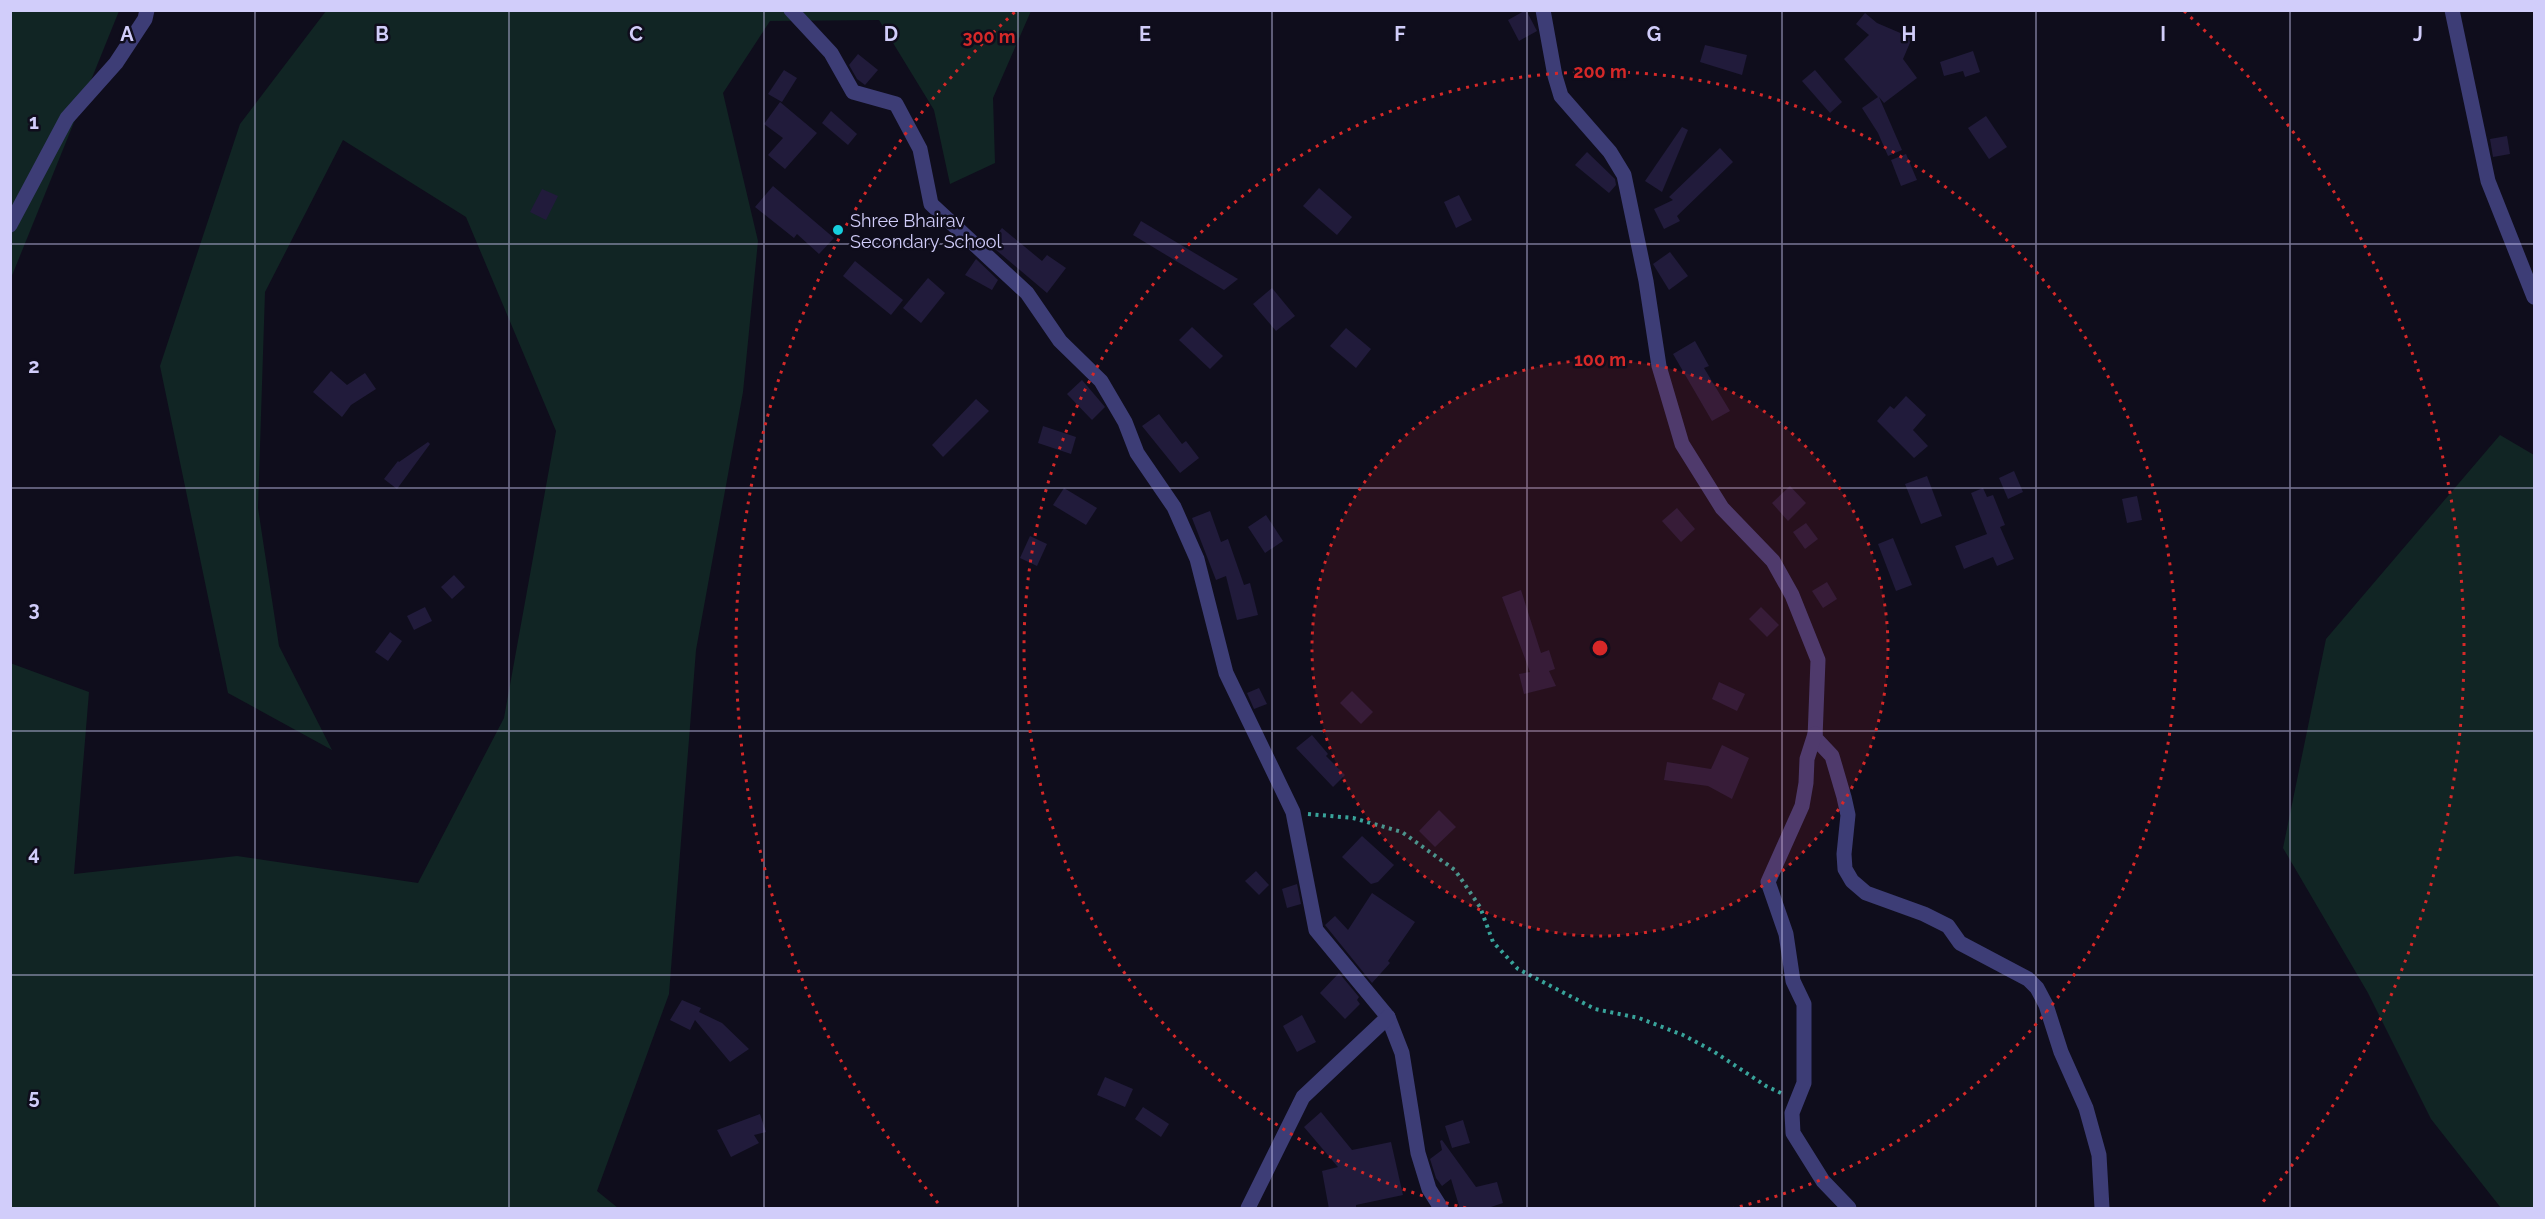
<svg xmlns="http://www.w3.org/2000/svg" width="2545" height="1219" viewBox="0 0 2545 1219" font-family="Raleway,sans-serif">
<rect width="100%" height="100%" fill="#0f0d1c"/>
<g fill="#112524">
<polygon points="11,11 119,11 11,278"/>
<polygon points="326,11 1031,11 993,98 995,163 950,184 934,110 879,20 770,21 723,93 758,241 743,392 696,650 669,994 597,1191 618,1208 11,1208 10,663 89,692 74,874 237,856 418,883 504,718 556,431 466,217 343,140 265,292 258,508 279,646 332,750 228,693 160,366 240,124"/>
<polygon points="2500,435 2534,455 2534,1208 2501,1208 2431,1119 2368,993 2283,848 2326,639"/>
</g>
<g fill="#211b3b">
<polygon points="1526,10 1537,31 1519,41 1508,20"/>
<polygon points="1865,13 1877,23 1912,38 1903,59 1917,78 1884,103 1879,97 1902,150 1888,156 1878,133 1862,108 1878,97 1844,59 1869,35 1856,24"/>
<polygon points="1705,45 1747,55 1742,75 1700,62"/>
<polygon points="1973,51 1980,72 1965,77 1963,71 1944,76 1940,62"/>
<polygon points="858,54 878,70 865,85 857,79 849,65"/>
<polygon points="784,70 797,78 782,102 768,94"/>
<polygon points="1815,70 1842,102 1830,113 1802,81"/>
<polygon points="780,102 817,133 785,169 768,155 783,138 764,124"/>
<polygon points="831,111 857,134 848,145 822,123"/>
<polygon points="1986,116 2007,147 1989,159 1968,128"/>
<polygon points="1682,127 1688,130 1662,192 1645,181"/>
<polygon points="2507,136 2510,154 2493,157 2490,139"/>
<polygon points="1720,148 1733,162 1677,216 1680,221 1664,229 1654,209 1673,200 1669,197"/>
<polygon points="1587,152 1615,179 1616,185 1609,193 1575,165"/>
<polygon points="1906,154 1917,180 1901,186 1891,160"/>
<polygon points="773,186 834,238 819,254 797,234 794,238 755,207"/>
<polygon points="1319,188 1352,217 1337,235 1303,206"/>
<polygon points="542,189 558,196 546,220 530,212"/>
<polygon points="1459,195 1472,220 1456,228 1444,202"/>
<polygon points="1141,221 1238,279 1224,290 1133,235"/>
<polygon points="1002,228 1042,261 1047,255 1066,268 1047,293 989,244"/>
<polygon points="1670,252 1688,276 1669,290 1653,264"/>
<polygon points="976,259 998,280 992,290 965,275"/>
<polygon points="855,261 903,300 891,315 843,276"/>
<polygon points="928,278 945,293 921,323 903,308"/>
<polygon points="1272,288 1295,316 1276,331 1253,304"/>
<polygon points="1192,327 1223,356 1210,369 1179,340"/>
<polygon points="1346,328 1371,349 1356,368 1330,346"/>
<polygon points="1695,341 1709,366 1704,368 1730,411 1712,421 1673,354"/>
<polygon points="331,371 347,385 365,373 376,389 351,405 342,417 313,392"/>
<polygon points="1082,380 1105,407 1092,420 1067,394"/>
<polygon points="1906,396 1926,415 1913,430 1928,446 1914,458 1877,421 1890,406 1894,409"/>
<polygon points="976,399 989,411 943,457 932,445"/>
<polygon points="1159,414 1182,444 1186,441 1199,458 1180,473 1142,426"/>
<polygon points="1043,426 1076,437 1071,454 1038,443"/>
<polygon points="428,442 430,444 397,489 384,479 398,461 399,462"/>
<polygon points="2014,471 2023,492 2008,499 1999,478"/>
<polygon points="1927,476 1942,516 1921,524 1905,484"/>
<polygon points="1790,486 1806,503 1788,521 1772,503"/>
<polygon points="1064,488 1097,508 1086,525 1053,505"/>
<polygon points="1983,488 1987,497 1993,495 2005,525 2000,527 2014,559 1997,566 1993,557 1964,569 1955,546 1987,534 1971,493"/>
<polygon points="2137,496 2142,520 2127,523 2122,499"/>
<polygon points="1677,508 1695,529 1681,542 1662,521"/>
<polygon points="1210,511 1221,542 1228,539 1244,585 1250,583 1258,615 1237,620 1226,576 1216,580 1192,518"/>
<polygon points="1266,515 1283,541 1265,553 1248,527"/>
<polygon points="1806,523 1818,539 1805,549 1793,532"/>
<polygon points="1030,536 1047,544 1037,566 1020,558"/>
<polygon points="1893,538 1912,585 1896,591 1878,544"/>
<polygon points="454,575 465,587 452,599 441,587"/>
<polygon points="1827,582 1837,599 1823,608 1812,591"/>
<polygon points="1521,590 1541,653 1549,650 1555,669 1549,671 1556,686 1524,694 1519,674 1530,672 1502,597"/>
<polygon points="425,607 432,621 414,630 407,616"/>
<polygon points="1761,607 1779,625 1767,637 1749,619"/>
<polygon points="390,632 402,641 388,661 375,652"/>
<polygon points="1719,682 1745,694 1737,711 1712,699"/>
<polygon points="1259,688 1267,704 1254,709 1247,693"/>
<polygon points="1352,691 1373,712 1361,724 1340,703"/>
<polygon points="1312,735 1328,754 1326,756 1345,775 1333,787 1296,748"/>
<polygon points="1722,745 1749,758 1732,799 1708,786 1664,780 1667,762 1711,769"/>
<polygon points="1439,810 1456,827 1435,847 1419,831"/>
<polygon points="1362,836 1394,865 1378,882 1371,884 1342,857"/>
<polygon points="1256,871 1269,885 1259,895 1245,881"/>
<polygon points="1297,884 1301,904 1287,908 1282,889"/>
<polygon points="1372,893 1415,922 1388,961 1390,963 1372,983 1325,925 1335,916 1348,930"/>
<polygon points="1339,973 1359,997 1357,1000 1360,1004 1345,1019 1320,993"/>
<polygon points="682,1000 701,1008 699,1012 722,1023 749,1049 730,1062 695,1020 690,1030 670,1020"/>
<polygon points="1302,1015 1316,1042 1297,1052 1283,1026"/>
<polygon points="1105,1077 1133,1089 1125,1107 1097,1095"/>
<polygon points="1143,1107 1169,1124 1161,1137 1135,1119"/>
<polygon points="1321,1112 1352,1150 1391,1142 1403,1195 1356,1205 1356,1209 1329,1209 1322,1171 1338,1167 1304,1127"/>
<polygon points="760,1114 766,1132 754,1135 759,1143 731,1157 717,1130"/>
<polygon points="1463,1120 1470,1143 1452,1148 1445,1126"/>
<polygon points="1442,1140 1476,1187 1497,1182 1503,1203 1485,1209 1460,1209 1451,1179 1442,1186 1436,1178 1430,1159 1442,1150 1440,1141"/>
</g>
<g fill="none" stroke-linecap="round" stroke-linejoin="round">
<polyline stroke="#38a39a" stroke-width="4" stroke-dasharray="3 4.5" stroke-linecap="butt" points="1308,814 1353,818 1402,832 1455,870 1480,907 1493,942 1518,969 1595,1009 1639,1018 1683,1035 1713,1051 1766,1086 1783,1094"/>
<g stroke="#3d3d76" stroke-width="15">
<polyline points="791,10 831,53 853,92 896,104 920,149 931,204 1027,293 1060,341 1101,381 1125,422 1137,453 1174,507 1197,559 1226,673 1293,812 1316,930 1388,1017 1402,1053 1418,1153 1429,1189 1441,1208"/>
<polyline points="1543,10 1555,76 1561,96 1610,152 1624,175 1646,281 1659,366 1682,444 1722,508 1773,561 1792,595 1818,660 1815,738 1832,756 1844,797 1848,815 1844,854 1845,869 1852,881 1866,893 1924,914 1948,926 1960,943 2028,979 2037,988 2046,1005 2061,1052 2086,1108 2099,1155 2102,1208"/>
<polyline points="2452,10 2488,181 2534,297"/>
<polyline points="10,225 67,118 116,63 145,19 147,10"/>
<polyline points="1815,734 1807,759 1806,783 1802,806 1768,882 1786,934 1793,981 1804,1004 1804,1083 1792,1113 1793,1133 1823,1181 1849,1208"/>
<polyline points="1248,1208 1303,1097 1388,1017"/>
</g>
</g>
<path fill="none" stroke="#d1cdfa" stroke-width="1.5" stroke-opacity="0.55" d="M 255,10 L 255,1208M 509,10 L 509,1208M 764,10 L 764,1208M 1018,10 L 1018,1208M 1272,10 L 1272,1208M 1527,10 L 1527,1208M 1782,10 L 1782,1208M 2036,10 L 2036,1208M 2290,10 L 2290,1208M 10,244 L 2534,244M 10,488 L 2534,488M 10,731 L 2534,731M 10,975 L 2534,975"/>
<circle cx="1600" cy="648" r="288" fill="#d62828" fill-opacity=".12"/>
<g fill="none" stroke="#d62828" stroke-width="3" stroke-dasharray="3 6">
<circle cx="1600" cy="648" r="288"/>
<path d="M1466 1208A576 576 0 1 1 1734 1208"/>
<path d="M938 1203A864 864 0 0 1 1016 11M2184 11A864 864 0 0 1 2262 1203"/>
</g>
<circle fill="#16cedd" stroke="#0f0d1c" stroke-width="2" cx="838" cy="230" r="6"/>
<g text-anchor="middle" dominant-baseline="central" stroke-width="5" stroke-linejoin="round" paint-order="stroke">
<g font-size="18" fill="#d1cdfa" stroke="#0f0d1c" text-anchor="start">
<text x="850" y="220">Shree Bhairav<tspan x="850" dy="21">Secondary School</tspan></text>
</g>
</g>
<g font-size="20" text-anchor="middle" font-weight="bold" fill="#d1cdfa" stroke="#0f0d1c" stroke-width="5" stroke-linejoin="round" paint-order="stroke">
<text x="127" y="41">A</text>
<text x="382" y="41">B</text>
<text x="636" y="41">C</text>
<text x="891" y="41">D</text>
<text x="1145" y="41">E</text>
<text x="1400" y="41">F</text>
<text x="1654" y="41">G</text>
<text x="1909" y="41">H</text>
<text x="2163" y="41">I</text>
<text x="2418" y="41">J</text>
<text x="34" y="129">1</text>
<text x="34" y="373">2</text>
<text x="34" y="616">3</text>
<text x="34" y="860">4</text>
<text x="34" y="1104">5</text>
</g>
<circle cx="1600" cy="648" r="9" fill="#d62828" stroke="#0f0d1c" stroke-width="3"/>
<g font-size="18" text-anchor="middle" font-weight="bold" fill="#d62828" stroke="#0f0d1c" stroke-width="5" stroke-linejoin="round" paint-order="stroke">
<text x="989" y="43">300 m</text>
<text x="1600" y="78">200 m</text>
<text x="1600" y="366">100 m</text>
</g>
<rect width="2545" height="1219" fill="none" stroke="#d1cdfa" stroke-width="24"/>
</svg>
